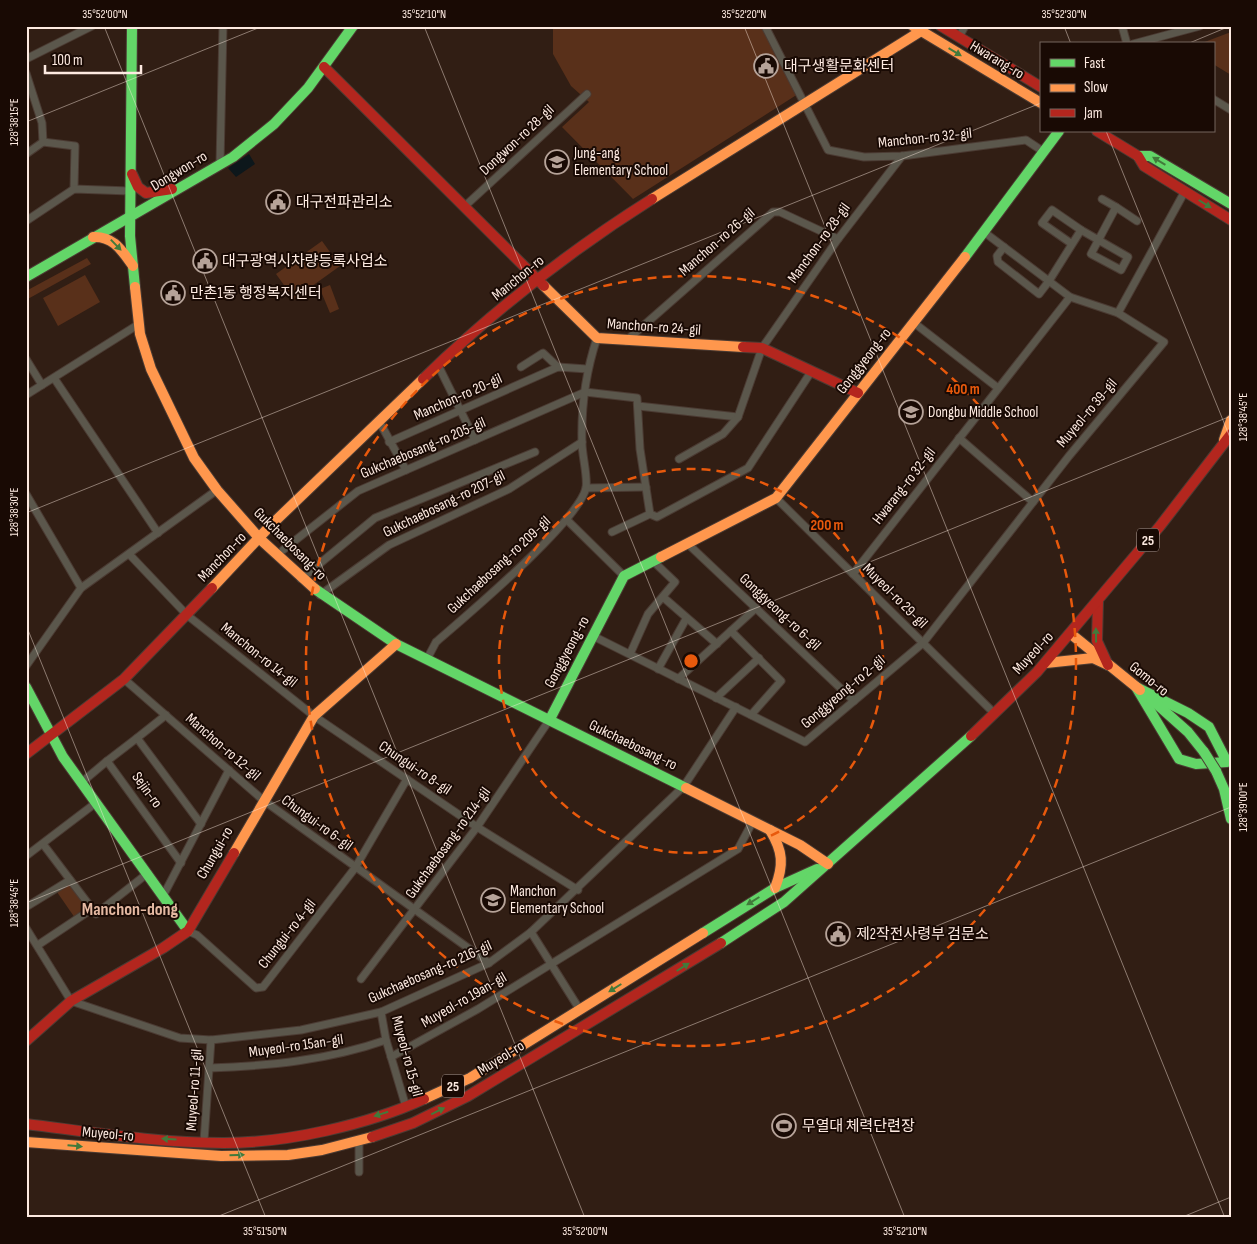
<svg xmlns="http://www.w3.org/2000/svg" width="1257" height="1244" viewBox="0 0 1257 1244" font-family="'Sofia Sans Condensed','Noto Sans KR',sans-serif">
<rect width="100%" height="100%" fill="#311e14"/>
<g fill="#59301a">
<polygon points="553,26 761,26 798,94 633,199 562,127 589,102 571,86 553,54"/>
<polygon points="1231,32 1231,75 1213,64 1213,44 1202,43"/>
<polygon points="322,241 340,266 294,299 276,274"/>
<polygon points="87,258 91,264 26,300 26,291"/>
<polygon points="85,275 100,302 58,326 43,298"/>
<polygon points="330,285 339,309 330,313 320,289"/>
<polygon points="70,883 89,909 75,918 57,892"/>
</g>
<polygon fill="#0d171b" points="249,154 255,164 236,177 228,168"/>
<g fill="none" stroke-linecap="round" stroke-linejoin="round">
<g stroke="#4b3b33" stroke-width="9">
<g id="street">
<polyline points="765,26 828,150 864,157 902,156 1026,140 1044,152"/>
<polyline points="1122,26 1127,44"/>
<polyline points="959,37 965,26"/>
<polyline points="1133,44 1200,26"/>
<polyline points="26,59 92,26"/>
<polyline points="26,73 42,123 43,142 26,154"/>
<polyline points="1213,99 1231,110"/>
<polyline points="43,142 75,146 74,189"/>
<polyline points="220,164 223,26"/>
<polyline points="1102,199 1116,207"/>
<polyline points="465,206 587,94"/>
<polyline points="26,221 74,189 130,191"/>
<polyline points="1081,230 1128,257 1121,270 1091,254 1116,207 1137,221"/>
<polyline points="984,232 1070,297 1118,313 1185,191"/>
<polyline points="1004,247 997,256 998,262 1039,294 1049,281 1081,230 1052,210 1042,223 1072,244"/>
<polyline points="913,322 998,388"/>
<polyline points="626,341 773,212 780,212 838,239"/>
<polyline points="26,359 42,385"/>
<polyline points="438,365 475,440"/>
<polyline points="521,367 543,353 558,367"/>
<polyline points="54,378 158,533"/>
<polyline points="26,395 139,324"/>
<polyline points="638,406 738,417"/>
<polyline points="379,421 406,470"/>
<polyline points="959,438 1033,502"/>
<polyline points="389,442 558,367 587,369"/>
<polyline points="679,459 723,434 738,417 762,348 838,239 902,156"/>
<polyline points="586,488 646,487"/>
<polyline points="26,494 81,588"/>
<polyline points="776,498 995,714"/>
<polyline points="567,520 624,576"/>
<polyline points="612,532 650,514 657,517 748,468 811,372"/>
<polyline points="688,544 854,701"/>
<polyline points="283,550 358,491 585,392 637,398 640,449 650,514"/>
<polyline points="129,554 187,615 314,716 477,827 578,890"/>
<polyline points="853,574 1070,297"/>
<polyline points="301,579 375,518 535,452"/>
<polyline points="320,595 389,545 509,489 582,442"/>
<polyline points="663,597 717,644"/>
<polyline points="731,631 781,681 751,715"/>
<polyline points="593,636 805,742 923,643 1069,456 1164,342 1118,313"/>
<polyline points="630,654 648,614 675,582 653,561"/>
<path d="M 427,659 L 436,642 C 466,616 578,522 586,488 C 588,477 582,455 582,443 C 581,407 586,371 597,338"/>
<polyline points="26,666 81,588 217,490"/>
<polyline points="658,669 686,619"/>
<polyline points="124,679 263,800 489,963"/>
<polyline points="678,679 756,608"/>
<polyline points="716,698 759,658"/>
<polyline points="166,715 137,738 201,824"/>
<polyline points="107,761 137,738"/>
<polyline points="82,782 107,761 181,863"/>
<polyline points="43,844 96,914 148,873"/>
<polyline points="26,856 97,802"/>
<polyline points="163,896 229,770"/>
<polyline points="26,907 70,880"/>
<polyline points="26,928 71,1001 180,1038 211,1040 301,1030 381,1012 489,963 531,932 684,786 736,707"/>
<polyline points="188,931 197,935 256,988 263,987 355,868 407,779"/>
<polyline points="531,932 580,1010"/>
<polyline points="38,945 92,909"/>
<polyline points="361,979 477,827 550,719"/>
<polyline points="381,1012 386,1040 406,1107"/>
<polyline points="391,1057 478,1009 738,849 753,821"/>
<path d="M 209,1068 C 269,1066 329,1060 386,1040"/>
<polyline points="204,1141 211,1040"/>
<polyline points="359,1172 359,1140"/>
</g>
</g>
<g stroke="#4b3b33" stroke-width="12">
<g id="fast">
<polyline points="132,26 130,236 135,287"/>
<polyline points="1138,156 1150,156 1231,204"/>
<polyline points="965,257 1059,131"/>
<polyline points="26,277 233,157 274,124 308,88 353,26"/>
<polyline points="315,589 396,644 686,788"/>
<polyline points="26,687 63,757 188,931"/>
<polygon points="1136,687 1188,713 1209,727 1227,762 1196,764 1179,759"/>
<polyline points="1151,699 1188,732 1204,752"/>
<polyline points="550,719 624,576 661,557"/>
<polyline points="1216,771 1224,789 1231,819"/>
<polyline points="703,933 775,888 817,869"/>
<polyline points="721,943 784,902 971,736"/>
</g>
</g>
<g stroke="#4b3b33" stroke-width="12">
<g id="slow">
<polyline points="913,26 1041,103"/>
<polyline points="652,199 921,31"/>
<path d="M 93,237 C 114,236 122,251 133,266"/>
<polyline points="544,286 597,338 743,347"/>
<polyline points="135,287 140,334 151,369 194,458 217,490 260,539 315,589"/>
<polyline points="1224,440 1231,420"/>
<polyline points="661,557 776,498 965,257"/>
<polyline points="212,588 269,527 423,379"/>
<polyline points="1071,634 1140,690"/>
<polyline points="1046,663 1093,658 1108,665"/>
<polyline points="686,788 800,845 828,864"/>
<path d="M 770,830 C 783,851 784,865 775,888"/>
<polyline points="234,853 314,716 396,644"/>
<polyline points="424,1099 470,1078 703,933"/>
<polyline points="26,1142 221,1156 288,1155 322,1150 372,1137"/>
</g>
</g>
<g stroke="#4b3b33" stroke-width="12">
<g id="jam">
<polyline points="941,26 1041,87"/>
<polyline points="324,67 544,286"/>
<polyline points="1097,131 1138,156 1144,166 1231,220"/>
<polyline points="132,174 138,187 146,193 172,189"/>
<polyline points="743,347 762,348 858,393"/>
<path d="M 423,379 C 492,312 571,250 652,199"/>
<polyline points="1098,601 1097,641 1108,665"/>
<polyline points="971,736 1037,672 1160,526 1231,434"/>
<polyline points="26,754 124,679 212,588"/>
<polyline points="26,1041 71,1001 163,948 188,931 234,853"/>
<path d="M 26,1124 C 91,1132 158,1143 224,1143 C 286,1143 367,1125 424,1099"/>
<polyline points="372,1137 413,1123 468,1096 721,943"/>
</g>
</g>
<use href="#street" stroke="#5b574c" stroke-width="7"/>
<use href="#fast" stroke="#63d668" stroke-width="10"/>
<use href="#slow" stroke="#ff974d" stroke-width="10"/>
<use href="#jam" stroke="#b3261e" stroke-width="10"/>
<g stroke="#4b3b33" stroke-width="12" stroke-linecap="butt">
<polyline id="fast-bridge" points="1204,752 1216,771"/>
</g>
<use href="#fast-bridge" stroke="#63d668" stroke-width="10"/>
</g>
<defs><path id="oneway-solid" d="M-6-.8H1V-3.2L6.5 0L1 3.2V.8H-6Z" transform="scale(1.25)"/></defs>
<g fill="#427a3b">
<use href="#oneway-solid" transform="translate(955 52) rotate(31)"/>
<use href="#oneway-solid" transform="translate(1159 161) rotate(-149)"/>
<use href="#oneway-solid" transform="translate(1205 204) rotate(32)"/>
<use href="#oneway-solid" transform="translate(116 245) rotate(46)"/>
<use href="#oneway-solid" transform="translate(1096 635) rotate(-91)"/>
<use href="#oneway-solid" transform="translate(753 901) rotate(148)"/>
<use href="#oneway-solid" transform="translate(683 967) rotate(-32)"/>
<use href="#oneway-solid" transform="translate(615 988) rotate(148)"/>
<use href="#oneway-solid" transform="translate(438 1111) rotate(-26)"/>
<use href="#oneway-solid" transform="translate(381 1114) rotate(163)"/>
<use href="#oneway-solid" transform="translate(169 1139) rotate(-177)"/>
<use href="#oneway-solid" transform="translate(75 1146) rotate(5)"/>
<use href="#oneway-solid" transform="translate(237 1155) rotate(-1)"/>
</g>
<path fill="none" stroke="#fdeae1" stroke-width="1" stroke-opacity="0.45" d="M 104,26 L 585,1218M 424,26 L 905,1218M 744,26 L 1225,1218M 1064,26 L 1071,44M 1187,44 L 1230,26M 26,122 L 263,26M 1106,131 L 1231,440M 26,513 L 1041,103M 26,625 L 266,1218M 26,903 L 1231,416M 214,1218 L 1231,807M 1180,1218 L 1231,1197"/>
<g fill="none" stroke="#e8590c" stroke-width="2.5" stroke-dasharray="9 6">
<circle cx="691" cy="661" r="192"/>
<circle cx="691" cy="661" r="385"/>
</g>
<defs>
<g id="civic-ring" transform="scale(1.25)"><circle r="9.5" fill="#190a04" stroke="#b6a399" stroke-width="1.5"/><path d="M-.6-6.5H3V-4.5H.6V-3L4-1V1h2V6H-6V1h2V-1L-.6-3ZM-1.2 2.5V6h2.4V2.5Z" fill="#b6a399"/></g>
<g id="school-ring" transform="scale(1.25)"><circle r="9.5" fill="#190a04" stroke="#b6a399" stroke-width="1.5"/><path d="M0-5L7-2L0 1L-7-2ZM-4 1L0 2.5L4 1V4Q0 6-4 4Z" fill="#b6a399"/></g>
<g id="stadium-ring" transform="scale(1.25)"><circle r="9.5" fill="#190a04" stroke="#b6a399" stroke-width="1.5"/><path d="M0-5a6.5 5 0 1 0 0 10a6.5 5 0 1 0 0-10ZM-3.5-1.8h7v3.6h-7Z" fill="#b6a399"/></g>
</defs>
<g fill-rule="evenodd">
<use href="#civic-ring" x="766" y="66"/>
<use href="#school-ring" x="557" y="162"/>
<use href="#civic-ring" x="278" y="202"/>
<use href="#civic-ring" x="205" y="261"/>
<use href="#civic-ring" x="173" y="293"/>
<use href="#school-ring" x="911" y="412"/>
<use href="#school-ring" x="493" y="900"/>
<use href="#civic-ring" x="838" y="934"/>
<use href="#stadium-ring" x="784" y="1126"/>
</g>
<g text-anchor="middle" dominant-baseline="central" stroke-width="4" stroke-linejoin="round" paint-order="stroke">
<g fill="#190a04" stroke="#b9a79f" stroke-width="1">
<rect x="1137" y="528.5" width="22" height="23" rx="4"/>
<rect x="442" y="1074.5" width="22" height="23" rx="4"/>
</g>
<g font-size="14" font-weight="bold" fill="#fdeae1">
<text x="1148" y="540">25</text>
<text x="453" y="1086">25</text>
</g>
<g font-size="15" fill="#fdeae1" stroke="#190a04">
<text transform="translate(997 60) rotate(31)">Hwarang-ro</text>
<text transform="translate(925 138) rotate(-6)">Manchon-ro 32-gil</text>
<text transform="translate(517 140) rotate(-43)">Dongwon-ro 28-gil</text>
<text transform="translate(179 171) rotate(-31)">Dongwon-ro</text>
<text transform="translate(717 242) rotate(-41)">Manchon-ro 26-gil</text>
<text transform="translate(819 243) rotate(-54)">Manchon-ro 28-gil</text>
<text transform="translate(518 278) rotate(-39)">Manchon-ro</text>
<text transform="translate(654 327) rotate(4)">Manchon-ro 24-gil</text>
<text transform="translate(864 361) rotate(-52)">Gonggyeong-ro</text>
<text transform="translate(458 397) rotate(-24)">Manchon-ro 20-gil</text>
<text transform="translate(1087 413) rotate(-50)">Muyeol-ro 39-gil</text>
<text transform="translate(423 448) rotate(-23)">Gukchaebosang-ro 205-gil</text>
<text transform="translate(904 486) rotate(-52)">Hwarang-ro 32-gil</text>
<text transform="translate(444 504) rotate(-26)">Gukchaebosang-ro 207-gil</text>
<text transform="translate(290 544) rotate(45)">Gukchaebosang-ro</text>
<text transform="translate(222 557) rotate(-46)">Manchon-ro</text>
<text transform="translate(499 565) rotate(-43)">Gukchaebosang-ro 209-gil</text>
<text transform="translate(895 596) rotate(45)">Muyeol-ro 29-gil</text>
<text transform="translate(780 612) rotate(43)">Gonggyeong-ro 6-gil</text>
<text transform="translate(567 652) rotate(-62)">Gonggyeong-ro</text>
<text transform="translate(1033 653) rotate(-47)">Muyeol-ro</text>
<text transform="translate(259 655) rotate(39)">Manchon-ro 14-gil</text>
<text transform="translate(1149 679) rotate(39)">Gomo-ro</text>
<text transform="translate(843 692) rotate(-40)">Gonggyeong-ro 2-gil</text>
<text transform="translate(633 745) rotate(26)">Gukchaebosang-ro</text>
<text transform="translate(223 747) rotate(41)">Manchon-ro 12-gil</text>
<text transform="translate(415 768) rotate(34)">Chungui-ro 8-gil</text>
<text transform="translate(147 790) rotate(54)">Sejin-ro</text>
<text transform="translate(317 823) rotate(36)">Chungui-ro 6-gil</text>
<text transform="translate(448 843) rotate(-54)">Gukchaebosang-ro 214-gil</text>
<text transform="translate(215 853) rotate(-60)">Chungui-ro</text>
<text transform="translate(287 934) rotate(-52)">Chungui-ro 4-gil</text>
<text transform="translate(430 972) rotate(-24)">Gukchaebosang-ro 216-gil</text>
<text transform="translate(464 1000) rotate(-30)">Muyeol-ro 19an-gil</text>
<text transform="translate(296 1046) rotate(-8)">Muyeol-ro 15an-gil</text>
<text transform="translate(407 1056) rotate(75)">Muyeol-ro 15-gil</text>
<text transform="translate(501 1058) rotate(-32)">Muyeol-ro</text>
<text transform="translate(194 1090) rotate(-86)">Muyeol-ro 11-gil</text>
<text transform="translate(108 1134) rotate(5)">Muyeol-ro</text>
</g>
<g font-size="15" fill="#fdeae1" stroke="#190a04" text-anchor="start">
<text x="784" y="66">대구생활문화센터</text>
<text x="574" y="153">Jung-ang<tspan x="574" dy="17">Elementary School</tspan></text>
<text x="296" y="202">대구전파관리소</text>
<text x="222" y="261">대구광역시차량등록사업소</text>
<text x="190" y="293">만촌1동 행정복지센터</text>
<text x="928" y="412">Dongbu Middle School</text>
<text x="510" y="891">Manchon<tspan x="510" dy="17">Elementary School</tspan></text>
<text x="856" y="934">제2작전사령부 검문소</text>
<text x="802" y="1126">무열대 체력단련장</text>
</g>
<g font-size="18" font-weight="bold" fill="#e5b9a2" stroke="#190a04">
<text x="130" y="909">Manchon-dong</text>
</g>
</g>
<circle cx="691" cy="661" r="8" fill="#e8590c" stroke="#190a04" stroke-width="2.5"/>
<g font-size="15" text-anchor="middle" font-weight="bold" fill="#e8590c" stroke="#190a04" stroke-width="4" stroke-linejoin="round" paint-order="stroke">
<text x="963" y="394">400 m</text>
<text x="827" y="530">200 m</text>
</g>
<rect width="1257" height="1244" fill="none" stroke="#190a04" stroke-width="55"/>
<rect x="1040" y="42" width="175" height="90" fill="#190a04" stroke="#74645c"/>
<rect x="1050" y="59" width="25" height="8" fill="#63d668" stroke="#74645c"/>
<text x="1084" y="68" font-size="15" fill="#fdeae1">Fast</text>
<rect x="1050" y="84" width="25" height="8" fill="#ff974d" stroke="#74645c"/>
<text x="1084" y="92" font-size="15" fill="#fdeae1">Slow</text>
<rect x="1050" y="109" width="25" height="8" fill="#b3261e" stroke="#74645c"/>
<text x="1084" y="118" font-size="15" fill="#fdeae1">Jam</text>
<path d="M45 65v8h96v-8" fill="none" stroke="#fdeae1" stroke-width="2.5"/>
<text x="52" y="65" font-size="15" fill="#fdeae1" stroke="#190a04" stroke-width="4" paint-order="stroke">100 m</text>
<rect x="28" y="28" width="1202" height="1188" fill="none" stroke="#fdeae1" stroke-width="2"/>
<g font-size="12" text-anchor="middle" fill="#fdeae1">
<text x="105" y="18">35°52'00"N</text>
<text x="424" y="18">35°52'10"N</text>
<text x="744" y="18">35°52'20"N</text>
<text x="1064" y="18">35°52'30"N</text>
<text transform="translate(14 122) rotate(-90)" y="4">128°38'15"E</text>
<text transform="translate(1243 417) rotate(-90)" y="4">128°38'45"E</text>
<text transform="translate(14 512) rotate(-90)" y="4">128°38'30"E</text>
<text transform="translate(1243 807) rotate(-90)" y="4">128°39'00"E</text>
<text transform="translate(14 903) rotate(-90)" y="4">128°38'45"E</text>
<text x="265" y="1235">35°51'50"N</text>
<text x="585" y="1235">35°52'00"N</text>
<text x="905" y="1235">35°52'10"N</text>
</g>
</svg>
